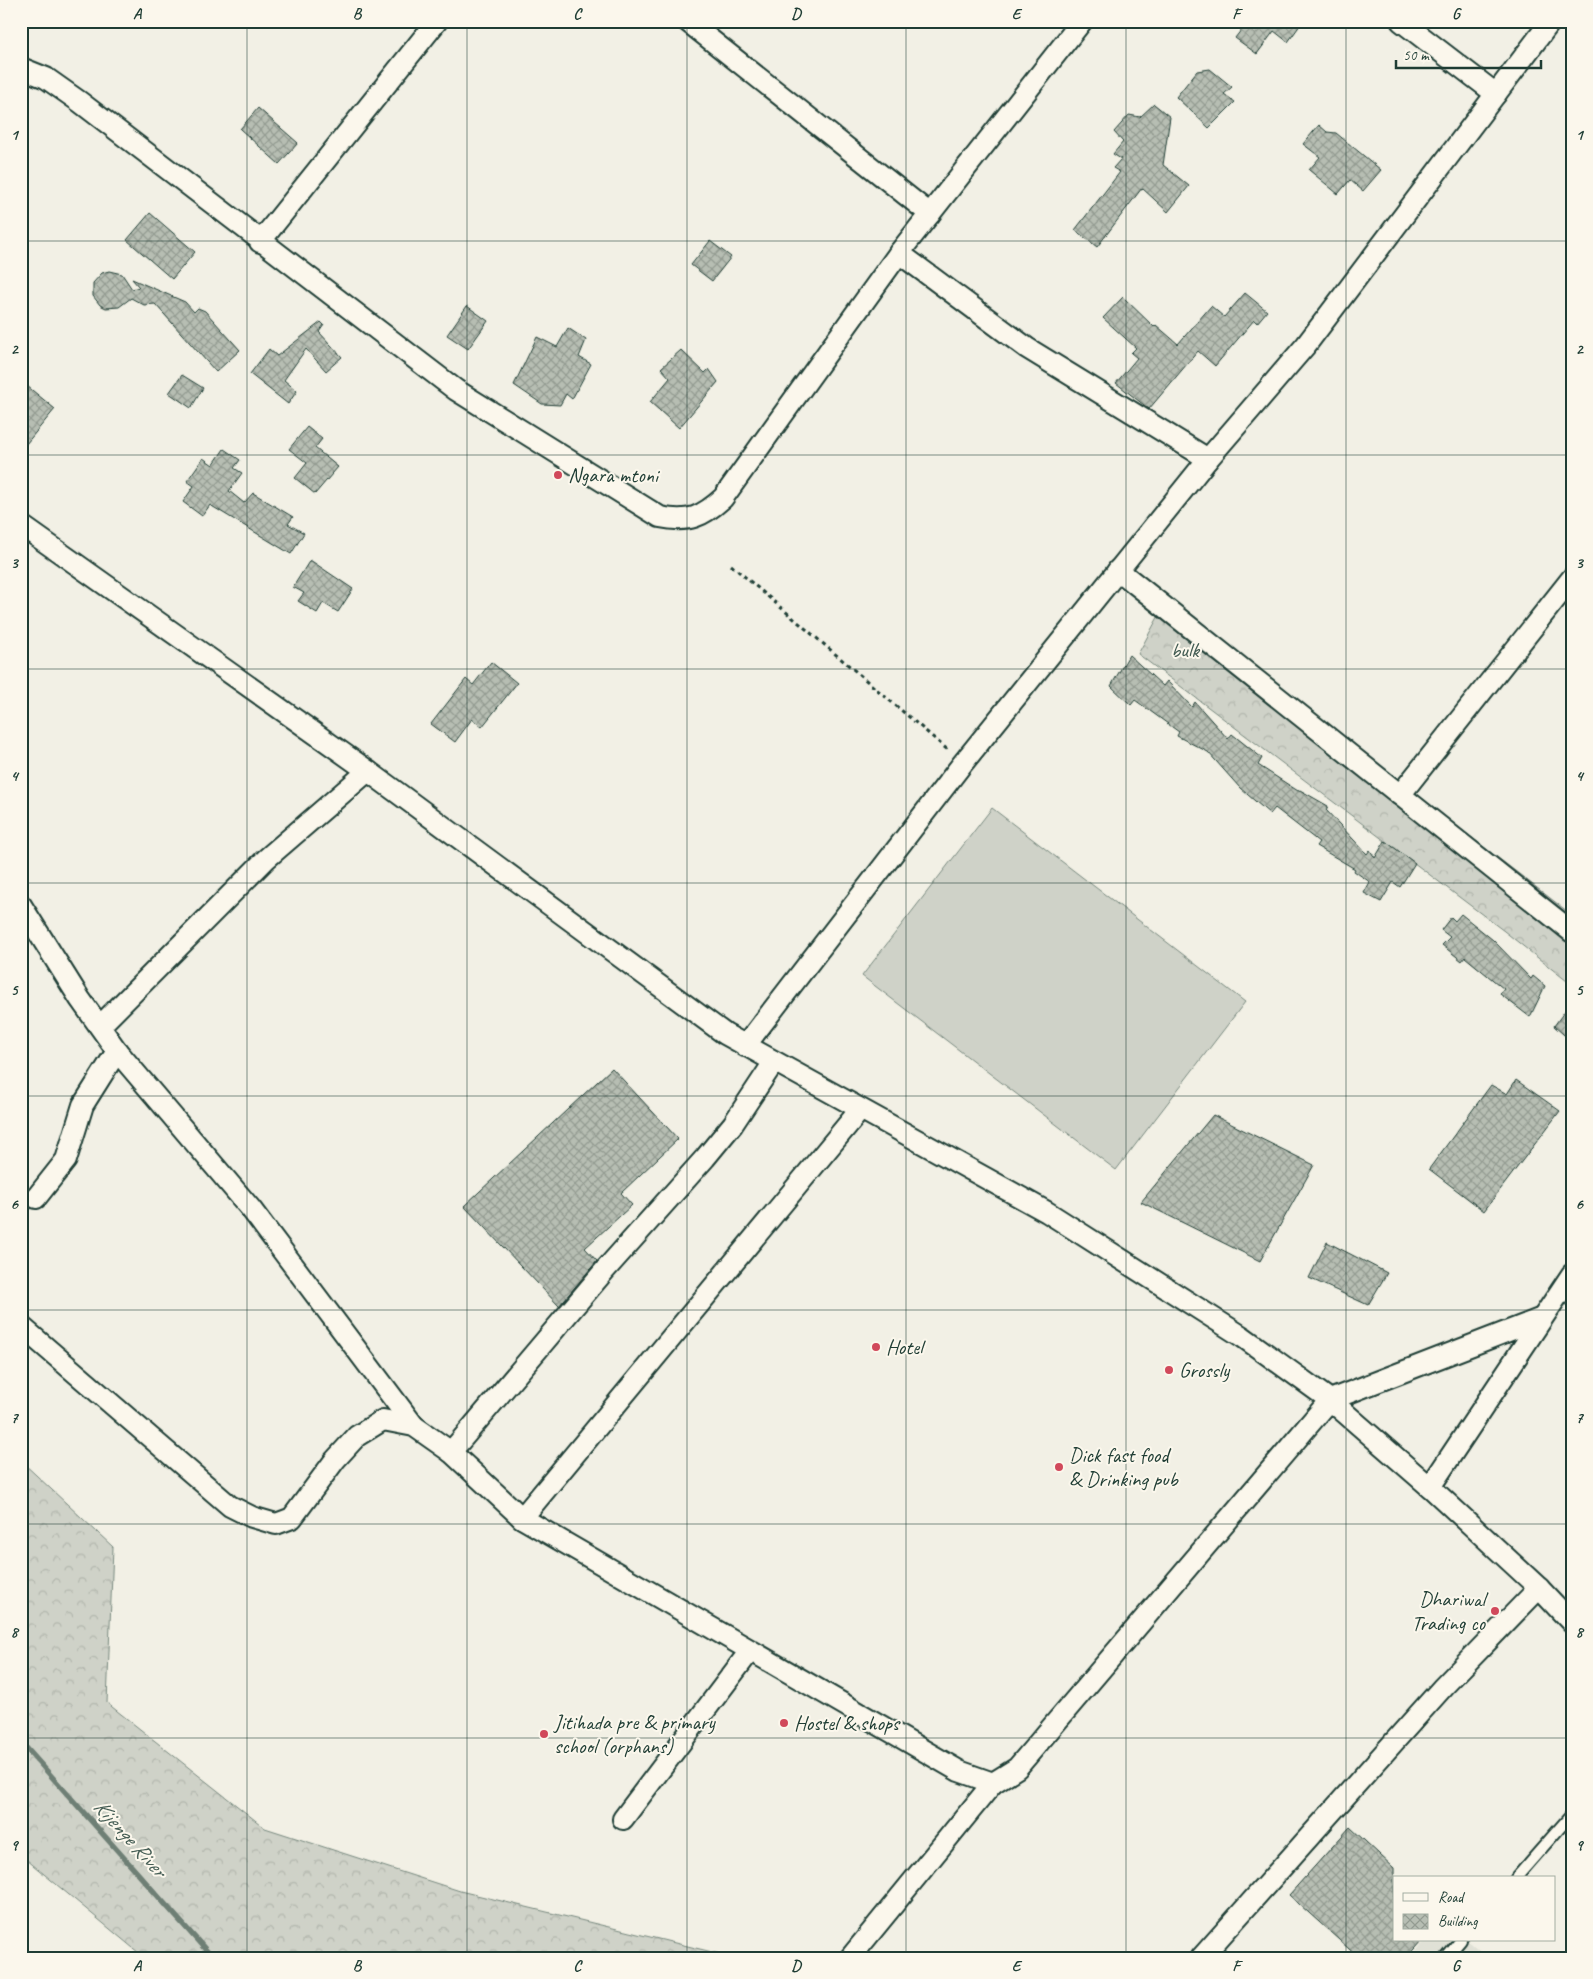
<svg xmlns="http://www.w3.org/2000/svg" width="1593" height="1979" viewBox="0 0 1593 1979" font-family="Caveat,sans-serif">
<defs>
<pattern id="forest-crowns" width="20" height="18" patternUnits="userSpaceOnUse" patternTransform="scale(1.25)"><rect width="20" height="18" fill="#cfd2c8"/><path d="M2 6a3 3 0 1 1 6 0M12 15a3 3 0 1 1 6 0" fill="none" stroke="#b1b5ac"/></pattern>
<pattern id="building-cross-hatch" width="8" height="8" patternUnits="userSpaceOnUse" patternTransform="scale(1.25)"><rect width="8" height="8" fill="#b7beb3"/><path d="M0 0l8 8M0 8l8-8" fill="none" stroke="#949c92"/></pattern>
</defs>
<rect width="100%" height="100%" fill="#f2f0e5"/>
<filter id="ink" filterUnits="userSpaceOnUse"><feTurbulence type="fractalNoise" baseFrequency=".02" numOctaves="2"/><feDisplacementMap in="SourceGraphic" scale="10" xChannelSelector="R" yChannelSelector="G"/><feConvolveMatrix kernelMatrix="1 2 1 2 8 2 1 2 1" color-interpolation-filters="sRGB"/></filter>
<g filter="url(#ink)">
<polygon fill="#e0e1d6" points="1424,1940 1467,1940 1489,1958 1410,1958"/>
<g fill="url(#forest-crowns)" stroke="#77887e">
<polygon points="1169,597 1453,823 1572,915 1572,985 1504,931 1138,654"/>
<polygon points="21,1461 113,1547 107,1703 265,1828 460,1891 737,1958 145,1958 21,1855"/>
</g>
<polygon fill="#cfd2c8" stroke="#77887e" points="992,808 1245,1002 1116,1170 862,976"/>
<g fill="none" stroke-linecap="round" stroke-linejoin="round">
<polyline stroke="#6e7f75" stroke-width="5.5" points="21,1742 213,1958"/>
</g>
<g fill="url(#building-cross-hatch)" stroke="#1f3d34">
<polygon points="1248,21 1303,21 1288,42 1274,31 1257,54 1235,38"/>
<polygon points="1210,69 1232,87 1224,94 1235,102 1209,128 1176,97 1197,71"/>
<polygon points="1154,104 1170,117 1163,165 1189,186 1168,212 1142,188 1097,247 1075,230 1120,172 1113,168 1121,159 1113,154 1123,142 1114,132 1129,115 1140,117"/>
<polygon points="258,108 298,143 279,164 240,129"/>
<polygon points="1319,125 1327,132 1336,133 1381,170 1363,191 1350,180 1338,194 1309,170 1320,157 1303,144"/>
<polygon points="150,213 195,252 172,279 127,240"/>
<polygon points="710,241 731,257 712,281 691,265"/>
<polygon points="109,271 122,274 132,289 139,287 132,279 185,302 194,312 198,308 205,311 240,350 216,372 155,304 144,305 131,298 119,307 106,308 100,305 93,296 93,283 102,273"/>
<polygon points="1245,293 1267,311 1257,323 1254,320 1215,366 1198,351 1149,409 1116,383 1137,358 1131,353 1136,348 1103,318 1123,297 1154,327 1156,325 1178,344 1211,306 1224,317"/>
<polygon points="467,306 488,321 468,349 447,335"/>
<polygon points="321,322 324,325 319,332 342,357 326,371 306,349 284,380 297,391 288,404 250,374 269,349 277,356"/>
<polygon points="568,328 586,340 579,357 591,364 572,399 566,394 560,405 542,404 514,385 537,337 557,347"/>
<polygon points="681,350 705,373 709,369 718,382 679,428 650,402 670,378 661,368"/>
<polygon points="182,375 203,388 191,408 169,393"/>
<polygon points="21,381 55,409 21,450"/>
<polygon points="307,427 322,439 315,448 338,467 315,494 295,478 307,463 289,449"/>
<polygon points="224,449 240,460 234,468 242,473 229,491 244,503 253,493 293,517 288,524 304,533 291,554 210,505 202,516 183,502 194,486 187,481 203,458 213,465"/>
<polygon points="310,560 353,589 338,612 323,603 317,613 298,601 304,593 293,587"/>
<polygon points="1129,655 1163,686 1167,681 1192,707 1195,702 1228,739 1232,734 1262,758 1258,765 1298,791 1300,790 1328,806 1326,810 1367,854 1370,850 1375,858 1385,841 1415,863 1400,887 1393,882 1381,902 1364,893 1370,882 1354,871 1355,869 1316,846 1319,842 1275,808 1270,814 1240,788 1208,752 1177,736 1179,732 1135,700 1131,705 1111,686"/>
<polygon points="491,662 517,683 482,727 472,719 455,742 431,724 466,679 473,685"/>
<polygon points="1461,914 1493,940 1531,979 1533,976 1545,986 1530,1017 1500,994 1504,989 1465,957 1462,961 1442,945 1450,937 1441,930 1451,917 1455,921"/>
<polygon points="1572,1001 1572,1042 1554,1026"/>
<polygon points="612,1068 678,1139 621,1193 632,1205 585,1248 597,1261 559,1306 464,1206"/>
<polygon points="1516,1080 1560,1111 1484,1211 1429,1169 1491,1085 1507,1094"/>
<polygon points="1213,1115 1314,1165 1260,1261 1141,1202"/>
<polygon points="1327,1242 1387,1273 1368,1305 1309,1278"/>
<polygon points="1350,1827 1394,1868 1394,1940 1422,1940 1406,1958 1359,1958 1289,1895"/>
</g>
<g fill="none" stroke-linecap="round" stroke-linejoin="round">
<g stroke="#1f3d34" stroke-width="14">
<g id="service">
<polyline points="1516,1878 1572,1814"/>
<polyline points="1446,1958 1461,1940"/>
</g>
</g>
<g stroke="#1f3d34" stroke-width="24">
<g id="minor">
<polyline points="687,21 930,214"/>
<polyline points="1401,21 1496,94"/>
<path d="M 21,68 L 46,78 L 80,102 L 456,390 L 660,517 C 689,523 702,517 723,498 L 899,253 L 1082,21"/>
<polyline points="260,242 437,21"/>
<polyline points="899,253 1027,348 1208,459"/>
<polyline points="21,525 368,771 725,1034 1047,1212 1243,1337 1330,1400 1430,1487 1539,1588 1572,1623"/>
<polyline points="1118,570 1572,932"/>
<polyline points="1400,795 1572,578"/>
<polyline points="21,905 80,999 117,1051 251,1209 414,1426"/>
<polyline points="100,1026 266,859 368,771"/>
<polyline points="745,1046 963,763 1208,459 1306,345 1551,21"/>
<polyline points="36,1198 66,1160 83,1105 117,1051"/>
<polyline points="21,1326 230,1506 252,1517 276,1524 292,1518 335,1460 357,1436 383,1420 414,1426 451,1452 522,1518 959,1771 993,1783 1017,1768 1330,1400 1542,1318"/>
<polyline points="451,1452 605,1270 705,1158 733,1124 774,1062"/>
<polyline points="1430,1487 1572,1274"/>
<polyline points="522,1518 860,1110"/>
<polyline points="623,1819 750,1651"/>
<polyline points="850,1958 993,1783"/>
<polyline points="1201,1958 1443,1687 1539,1588"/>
</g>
</g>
<polyline stroke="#1f3d34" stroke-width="3" stroke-dasharray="4 4" stroke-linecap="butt" points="731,565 949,751"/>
<use href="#service" stroke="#fbf7ec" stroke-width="10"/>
<use href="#minor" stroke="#fbf7ec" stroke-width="20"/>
</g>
</g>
<path fill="none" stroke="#1f3d34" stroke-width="1" stroke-opacity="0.55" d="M 247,21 L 247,1958M 467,21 L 467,1958M 687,21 L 687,1958M 906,21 L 906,1958M 1126,21 L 1126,1958M 1346,21 L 1346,1958M 21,241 L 1572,241M 21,455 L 1572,455M 21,669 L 1572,669M 21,883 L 1572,883M 21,1096 L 1572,1096M 21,1310 L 1572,1310M 21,1524 L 1572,1524M 21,1738 L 1572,1738"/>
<g fill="#d1495b" stroke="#fbf7ec" stroke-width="2">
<circle cx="558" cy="475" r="5"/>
<circle cx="876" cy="1347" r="5"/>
<circle cx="1169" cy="1370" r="5"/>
<circle cx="1059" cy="1467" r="5"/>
<circle cx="1495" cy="1611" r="5"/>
<circle cx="784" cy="1723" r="5"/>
<circle cx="544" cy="1734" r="5"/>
</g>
<g text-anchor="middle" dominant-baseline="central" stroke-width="4" stroke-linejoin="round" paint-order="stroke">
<g font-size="21" fill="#1f3d34" stroke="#fbf7ec" text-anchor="start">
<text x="568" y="475">Ngara mtoni</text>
<text x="886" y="1347">Hotel</text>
<text x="1179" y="1370">Grossly</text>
<text x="1069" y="1455">Dick fast food<tspan x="1069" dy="24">&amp; Drinking pub</tspan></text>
<text x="1485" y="1599" text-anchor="end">Dhariwal<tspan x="1485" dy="24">Trading co</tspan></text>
<text x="554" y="1722">Jitihada pre &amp; primary<tspan x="554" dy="24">school (orphans)</tspan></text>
<text x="794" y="1723">Hostel &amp; shops</text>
</g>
<g font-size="21" fill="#425b52" stroke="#fbf7ec">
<text x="1185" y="650">bulk</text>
</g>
<g font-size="22" font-style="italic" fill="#465e55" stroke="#fbf7ec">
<text transform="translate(130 1838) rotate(48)">Kijenge River</text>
</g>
</g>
<rect width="1593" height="1979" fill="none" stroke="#fbf7ec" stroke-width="55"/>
<rect x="1393" y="1876" width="162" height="65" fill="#fbf7ec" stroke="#a3ada2"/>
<rect x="1403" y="1893" width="25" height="8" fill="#fbf7ec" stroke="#a3ada2"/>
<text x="1438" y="1902" font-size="15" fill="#1f3d34">Road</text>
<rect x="1403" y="1914" width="25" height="15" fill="url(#building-cross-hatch)" stroke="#a3ada2"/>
<text x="1438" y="1926" font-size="15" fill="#1f3d34">Building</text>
<path d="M1396 60v8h145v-8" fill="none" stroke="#1f3d34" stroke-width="2.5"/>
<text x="1403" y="60" font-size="15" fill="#1f3d34" stroke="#fbf7ec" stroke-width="4" paint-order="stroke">50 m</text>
<rect x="28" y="28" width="1538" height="1924" fill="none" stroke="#1f3d34" stroke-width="2"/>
<g font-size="16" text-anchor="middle" font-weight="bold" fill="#1f3d34">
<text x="137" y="19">A</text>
<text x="357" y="19">B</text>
<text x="577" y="19">C</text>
<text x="796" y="19">D</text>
<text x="1016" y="19">E</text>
<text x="1236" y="19">F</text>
<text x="1456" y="19">G</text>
<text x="14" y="140">1</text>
<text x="1579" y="140">1</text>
<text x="14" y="354">2</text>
<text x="1579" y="354">2</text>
<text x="14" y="568">3</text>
<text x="1579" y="568">3</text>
<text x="14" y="781">4</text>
<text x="1579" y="781">4</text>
<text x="14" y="995">5</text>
<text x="1579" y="995">5</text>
<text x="14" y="1209">6</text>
<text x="1579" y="1209">6</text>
<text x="14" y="1423">7</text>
<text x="1579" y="1423">7</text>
<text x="14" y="1637">8</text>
<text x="1579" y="1637">8</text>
<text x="14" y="1850">9</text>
<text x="1579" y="1850">9</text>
<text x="137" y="1971">A</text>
<text x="357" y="1971">B</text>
<text x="577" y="1971">C</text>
<text x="796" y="1971">D</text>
<text x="1016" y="1971">E</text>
<text x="1236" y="1971">F</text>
<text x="1456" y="1971">G</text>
</g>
</svg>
